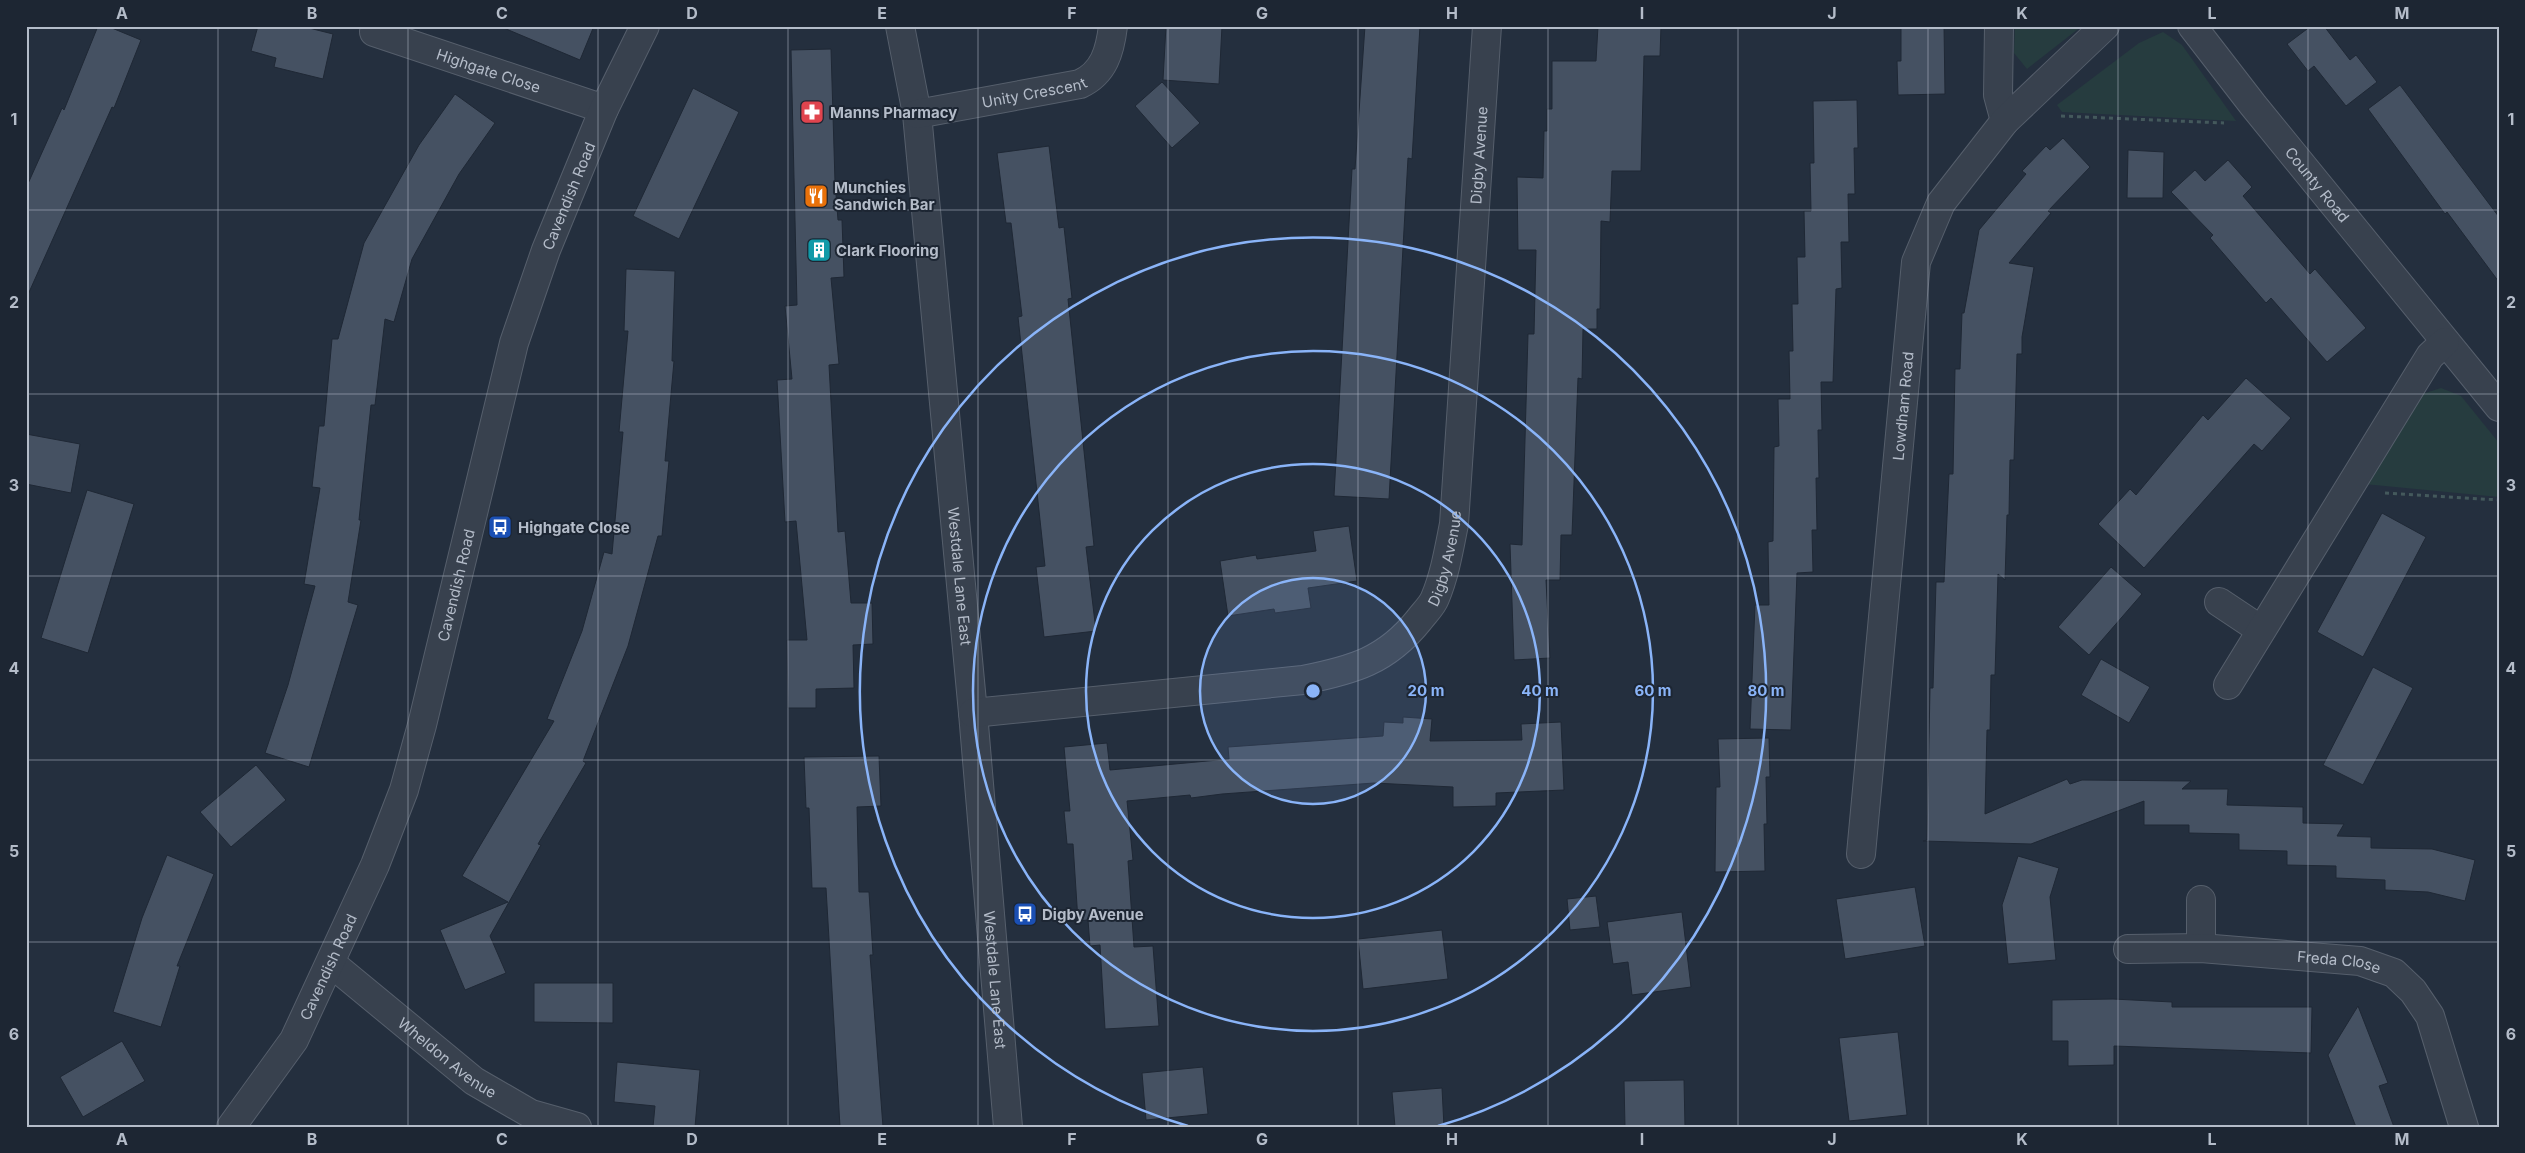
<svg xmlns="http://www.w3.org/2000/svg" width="2525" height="1153" viewBox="0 0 2525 1153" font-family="Inter,sans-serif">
<rect width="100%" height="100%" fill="#242f3e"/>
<g fill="#263c3f">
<polygon points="2015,26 2082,26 2027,69 2014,53"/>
<polygon points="2163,32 2182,45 2236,121 2062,112 2057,105 2139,43"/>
<polygon points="2441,388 2461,396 2499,443 2499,497 2364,484 2422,394"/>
</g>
<g fill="#455162" stroke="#1f2835">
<polygon points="98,26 107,26 141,40 114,108 112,107 26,299 26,188 62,108 64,110"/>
<polygon points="258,26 301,26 333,34 323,79 274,67 276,58 251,51"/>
<polygon points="499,26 594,26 580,60"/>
<polygon points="1166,26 1222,26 1219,84 1163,80"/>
<polygon points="1365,26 1420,26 1412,159 1408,158 1389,499 1334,496 1352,169 1355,169"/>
<polygon points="1598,26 1661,26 1660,56 1644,56 1641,171 1612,171 1610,222 1601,221 1600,309 1597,309 1597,329 1583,329 1582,379 1578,378 1572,535 1561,535 1560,580 1546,580 1550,658 1514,660 1510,544 1522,545 1528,334 1534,334 1536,250 1518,250 1517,177 1543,178 1544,131 1547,131 1547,109 1552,109 1552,61 1596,61"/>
<polygon points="1901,26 1944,26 1945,94 1898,95 1897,61 1901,61"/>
<polygon points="2311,26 2324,26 2350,60 2356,55 2377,82 2346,106 2314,66 2308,71 2287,44"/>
<polygon points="831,49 835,182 838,220 842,220 844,277 831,278 839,364 829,365 838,532 845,531 851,603 872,603 873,644 853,645 854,688 816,689 816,708 788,708 787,640 807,640 796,521 785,522 777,380 792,379 785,306 797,305 791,50"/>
<polygon points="1162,82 1200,123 1172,148 1135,106"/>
<polygon points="2400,85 2499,217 2499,282 2447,212 2445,214 2368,109"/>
<polygon points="693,88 739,112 679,239 633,216"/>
<polygon points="455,94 495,123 459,174 412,259 394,322 385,319 375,405 371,405 359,520 361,520 348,602 358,605 309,767 265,753 288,685 315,586 304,584 320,488 312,487 319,426 324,426 332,339 338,339 364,243 419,145"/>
<polygon points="1857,100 1858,148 1854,148 1855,194 1848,194 1849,242 1841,242 1842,288 1836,289 1833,382 1821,382 1822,430 1818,430 1819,478 1816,478 1817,530 1812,530 1813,572 1797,573 1791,730 1750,729 1755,605 1769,605 1768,542 1773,541 1774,447 1779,446 1778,399 1790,399 1789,351 1793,351 1792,304 1798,304 1797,257 1805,257 1804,211 1811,211 1810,163 1814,163 1813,101"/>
<polygon points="2063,138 2090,167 2048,211 2051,213 2009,263 2034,267 2022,337 2022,354 2017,354 2014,460 2010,460 2009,515 2007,515 2005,580 1998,574 1995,675 1991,675 1990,730 1987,730 1985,814 2067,779 2070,784 2082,780 2191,781 2182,789 2228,789 2227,805 2303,807 2303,823 2344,824 2337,836 2371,837 2371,848 2432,849 2475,860 2465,901 2428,892 2385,890 2385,880 2336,878 2336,866 2287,865 2287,851 2239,850 2239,834 2189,833 2189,825 2144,825 2144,801 2031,844 1923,841 1927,840 1930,688 1933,688 1936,582 1944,582 1949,474 1953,474 1955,369 1960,369 1962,313 1964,313 1979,230 2026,174 2022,171 2046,146 2050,150"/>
<polygon points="1049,146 1059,228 1064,227 1072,298 1068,299 1094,546 1086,547 1096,631 1044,637 1036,567 1045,566 1018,317 1022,316 1011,223 1006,223 997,153"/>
<polygon points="2128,150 2164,152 2163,198 2127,198"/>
<polygon points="2228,160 2252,187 2243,196 2310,274 2315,269 2366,328 2327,362 2271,298 2266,303 2210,238 2213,235 2171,192 2195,170 2205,181"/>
<polygon points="626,269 675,271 672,361 674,361 665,461 669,461 662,536 658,536 628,646 583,761 586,763 538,844 541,845 490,936 506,973 465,990 440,930 508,902 462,876 554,721 547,719 582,631 604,552 612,554 623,432 619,432 628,331 624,331"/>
<polygon points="2246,378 2291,418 2262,451 2254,444 2144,568 2098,524 2130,489 2136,495 2203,415 2208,420"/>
<polygon points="26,434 80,444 71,493 26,484"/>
<polygon points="87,490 134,504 88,653 41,638"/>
<polygon points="2382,513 2426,537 2363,657 2317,632"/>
<polygon points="1349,526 1357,581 1308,588 1311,608 1275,613 1274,609 1228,616 1220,561 1256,555 1257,559 1316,551 1313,531"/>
<polygon points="2111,567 2142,594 2089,655 2058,627"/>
<polygon points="2101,659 2150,687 2129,723 2081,695"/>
<polygon points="2373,667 2413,688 2363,785 2323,765"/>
<polygon points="1403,717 1432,719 1430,741 1522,740 1521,724 1561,722 1564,790 1496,793 1496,806 1453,807 1453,787 1374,783 1222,794 1191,798 1190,795 1127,801 1133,860 1128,861 1134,947 1153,946 1159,1026 1105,1029 1100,945 1090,946 1088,920 1078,921 1073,844 1067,844 1064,811 1070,811 1064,747 1107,743 1110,770 1229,759 1228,747 1383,736 1384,722 1403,723"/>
<polygon points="1769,738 1770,777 1766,777 1767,824 1764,824 1765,871 1715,872 1716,787 1720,787 1718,739"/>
<polygon points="879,756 881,806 857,807 859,892 869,892 873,955 870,955 883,1127 840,1127 826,888 812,888 809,808 806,808 804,757"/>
<polygon points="256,765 286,800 231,847 200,812"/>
<polygon points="167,855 214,874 177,966 180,966 161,1027 113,1012 142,918"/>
<polygon points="2018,856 2059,868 2050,897 2056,960 2008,964 2002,905"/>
<polygon points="1915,887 1925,946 1845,959 1836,899"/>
<polygon points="1596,896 1600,927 1570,930 1567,899"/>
<polygon points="1682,912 1691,987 1632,995 1628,962 1613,964 1607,922"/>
<polygon points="1442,930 1448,979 1363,989 1358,939"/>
<polygon points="534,983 613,983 613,1023 534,1022"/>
<polygon points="2113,999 2172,1002 2172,1007 2312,1007 2311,1053 2114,1046 2114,1065 2068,1066 2068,1041 2052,1041 2052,1000"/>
<polygon points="2358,1006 2388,1083 2379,1086 2394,1127 2356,1127 2328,1055"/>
<polygon points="1898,1032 1907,1115 1849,1121 1839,1038"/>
<polygon points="122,1041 145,1081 83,1117 60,1077"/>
<polygon points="617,1062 700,1070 695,1127 653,1127 655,1106 614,1102"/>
<polygon points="1203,1067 1208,1114 1146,1120 1142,1073"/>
<polygon points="1684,1080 1685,1127 1625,1127 1624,1081"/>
<polygon points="1442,1088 1444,1127 1395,1127 1392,1092"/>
</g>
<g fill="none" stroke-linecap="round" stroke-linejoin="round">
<g stroke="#565f6c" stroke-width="30">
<g id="minor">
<path id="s1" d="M 900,26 L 917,114 L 973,713 L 1008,1127"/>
<polyline points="1999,26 1998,95 2005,121"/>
<path id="s2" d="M 2192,26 L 2253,105 L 2499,407"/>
<path id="s3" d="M 374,32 L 604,109"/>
<path id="s4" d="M 917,114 L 1080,84 C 1104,73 1110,51 1113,26"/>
<polyline points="2219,602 2261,630"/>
<polyline points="2228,685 2430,356 2445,342"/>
<path id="s5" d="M 973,713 L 1303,680 C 1353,670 1386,661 1419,620 C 1424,613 1432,606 1435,598 C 1445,574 1449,549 1454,524 L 1487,26"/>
<path id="s6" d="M 1861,854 L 1916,262 L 1941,203 L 2005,121 L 2105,26"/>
<polyline points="2201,900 2201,948"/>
<path id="s7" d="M 2128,949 L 2201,948 L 2360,961 L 2394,973 L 2413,991 L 2430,1016 L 2464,1127"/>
<path id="s8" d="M 331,963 L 474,1081 L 531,1114 L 577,1127"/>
<path id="s9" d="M 231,1127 L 294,1040 L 375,865 L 404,790 L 422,725 L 514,343 L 546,250 L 604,109 L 645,26"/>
</g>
</g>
<g stroke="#44595c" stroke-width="3" stroke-dasharray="4 4" stroke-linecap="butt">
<polyline points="2061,116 2224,123"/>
<polyline points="2385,493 2499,500"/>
</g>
<use href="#minor" stroke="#38414e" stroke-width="28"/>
</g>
<path fill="none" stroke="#b4bcc9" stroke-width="1" stroke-opacity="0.55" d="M 218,26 L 218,1127M 408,26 L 408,1127M 598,26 L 598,1127M 788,26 L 788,1127M 978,26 L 978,1127M 1168,26 L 1168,1127M 1358,26 L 1358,1127M 1548,26 L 1548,1127M 1738,26 L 1738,1127M 1928,26 L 1928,1127M 2118,26 L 2118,1127M 2308,26 L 2308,1127M 26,210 L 2499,210M 26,394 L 2499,394M 26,576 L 2499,576M 26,760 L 2499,760M 26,942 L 2499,942"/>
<circle cx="1313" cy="691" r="113" fill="#8ab4f8" fill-opacity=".12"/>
<g fill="none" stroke="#8ab4f8" stroke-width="2.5">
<circle cx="1313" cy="691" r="113"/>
<circle cx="1313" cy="691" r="227"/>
<circle cx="1313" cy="691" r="340"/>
<path d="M1188 1126A453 453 0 1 1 1438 1126"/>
</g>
<defs>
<g id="pharmacy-square" transform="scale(1.25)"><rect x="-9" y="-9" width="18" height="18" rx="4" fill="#e0444e" stroke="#1d2633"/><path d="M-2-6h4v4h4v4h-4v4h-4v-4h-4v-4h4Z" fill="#fff"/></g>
<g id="restaurant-square" transform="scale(1.25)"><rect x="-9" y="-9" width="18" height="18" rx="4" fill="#e8710a" stroke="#1d2633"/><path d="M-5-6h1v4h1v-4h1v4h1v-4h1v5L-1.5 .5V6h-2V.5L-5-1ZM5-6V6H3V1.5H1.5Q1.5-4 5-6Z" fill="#fff"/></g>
<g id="building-square" transform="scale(1.25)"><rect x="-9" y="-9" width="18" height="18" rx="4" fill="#0f9aa8" stroke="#1d2633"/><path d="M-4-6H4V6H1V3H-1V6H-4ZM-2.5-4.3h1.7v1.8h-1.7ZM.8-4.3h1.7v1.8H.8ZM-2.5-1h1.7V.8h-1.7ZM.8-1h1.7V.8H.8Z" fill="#fff"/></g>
<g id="bus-square" transform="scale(1.25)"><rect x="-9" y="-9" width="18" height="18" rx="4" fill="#1a4fb4" stroke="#1d2633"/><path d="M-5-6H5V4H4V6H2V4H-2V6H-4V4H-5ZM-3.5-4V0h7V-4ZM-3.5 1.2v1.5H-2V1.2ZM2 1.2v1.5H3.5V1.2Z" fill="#fff"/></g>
</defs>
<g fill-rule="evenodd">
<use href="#pharmacy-square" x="812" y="112"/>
<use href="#restaurant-square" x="816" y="196"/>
<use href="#building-square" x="819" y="250"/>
<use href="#bus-square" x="500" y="527"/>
<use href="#bus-square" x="1025" y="914"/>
</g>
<g text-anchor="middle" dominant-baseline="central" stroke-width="4" stroke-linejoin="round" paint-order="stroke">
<g font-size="15" fill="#b4bcc9" stroke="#1d2633">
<text stroke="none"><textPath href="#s3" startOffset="121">Highgate Close</textPath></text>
<text stroke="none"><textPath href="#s4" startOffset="119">Unity Crescent</textPath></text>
<text stroke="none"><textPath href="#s5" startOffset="939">Digby Avenue</textPath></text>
<text stroke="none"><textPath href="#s2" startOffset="202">County Road</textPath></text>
<text stroke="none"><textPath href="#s9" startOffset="998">Cavendish Road</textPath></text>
<text stroke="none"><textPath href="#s6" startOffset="450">Lowdham Road</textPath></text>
<text stroke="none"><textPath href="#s5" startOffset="534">Digby Avenue</textPath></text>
<text stroke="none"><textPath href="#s1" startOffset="554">Westdale Lane East</textPath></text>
<text stroke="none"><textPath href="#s9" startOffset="592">Cavendish Road</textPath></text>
<text stroke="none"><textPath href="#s7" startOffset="212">Freda Close</textPath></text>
<text stroke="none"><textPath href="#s9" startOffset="188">Cavendish Road</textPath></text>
<text stroke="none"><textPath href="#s1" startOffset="959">Westdale Lane East</textPath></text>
<text stroke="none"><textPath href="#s8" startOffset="150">Wheldon Avenue</textPath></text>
</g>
<g font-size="15" font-weight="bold" fill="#b4bcc9" stroke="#1d2633" text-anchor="start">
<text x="830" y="112">Manns Pharmacy</text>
<text x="834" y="187">Munchies<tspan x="834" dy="17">Sandwich Bar</tspan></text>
<text x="836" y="250">Clark Flooring</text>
<text x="518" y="527">Highgate Close</text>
<text x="1042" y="914">Digby Avenue</text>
</g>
</g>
<circle cx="1313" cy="691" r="8" fill="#8ab4f8" stroke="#1d2633" stroke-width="2.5"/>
<g font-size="15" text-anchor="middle" font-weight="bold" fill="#8ab4f8" stroke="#1d2633" stroke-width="4" stroke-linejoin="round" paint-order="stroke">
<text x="1426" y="696">20 m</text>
<text x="1540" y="696">40 m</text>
<text x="1653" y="696">60 m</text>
<text x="1766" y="696">80 m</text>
</g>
<rect width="2525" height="1153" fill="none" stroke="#1d2633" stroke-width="55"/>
<rect x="28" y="28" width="2470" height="1098" fill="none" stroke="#b4bcc9" stroke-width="2"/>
<g font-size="16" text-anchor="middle" font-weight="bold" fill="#b4bcc9">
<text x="122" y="19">A</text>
<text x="312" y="19">B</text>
<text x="502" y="19">C</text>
<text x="692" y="19">D</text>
<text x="882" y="19">E</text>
<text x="1072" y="19">F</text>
<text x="1262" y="19">G</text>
<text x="1452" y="19">H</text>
<text x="1642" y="19">I</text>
<text x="1832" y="19">J</text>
<text x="2022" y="19">K</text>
<text x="2212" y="19">L</text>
<text x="2402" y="19">M</text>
<text x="14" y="125">1</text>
<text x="2511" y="125">1</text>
<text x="14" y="308">2</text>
<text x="2511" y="308">2</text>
<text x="14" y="491">3</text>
<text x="2511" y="491">3</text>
<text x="14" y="674">4</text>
<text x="2511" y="674">4</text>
<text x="14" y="857">5</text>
<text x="2511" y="857">5</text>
<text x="14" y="1040">6</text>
<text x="2511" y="1040">6</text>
<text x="122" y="1145">A</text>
<text x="312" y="1145">B</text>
<text x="502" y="1145">C</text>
<text x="692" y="1145">D</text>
<text x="882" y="1145">E</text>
<text x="1072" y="1145">F</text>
<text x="1262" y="1145">G</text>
<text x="1452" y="1145">H</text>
<text x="1642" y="1145">I</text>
<text x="1832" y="1145">J</text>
<text x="2022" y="1145">K</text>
<text x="2212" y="1145">L</text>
<text x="2402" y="1145">M</text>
</g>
</svg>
